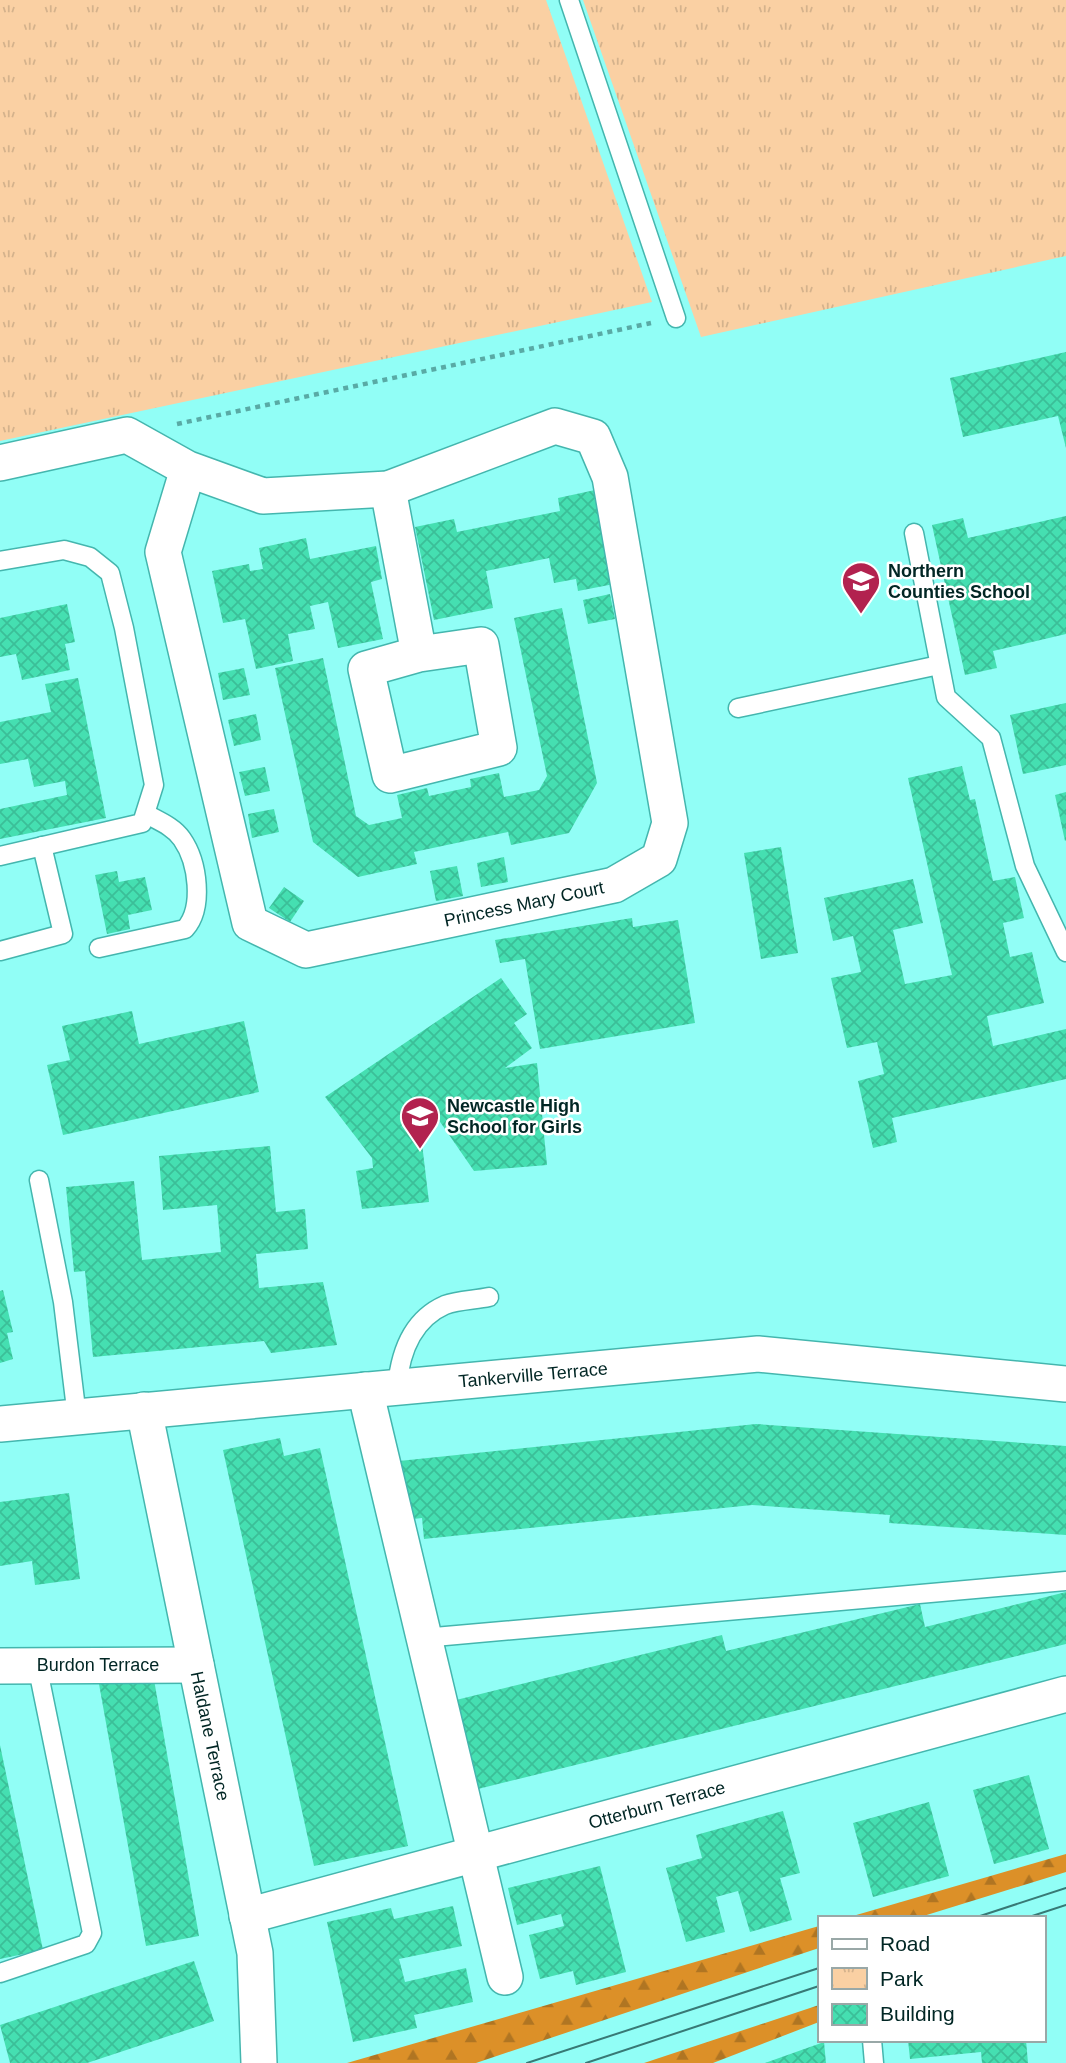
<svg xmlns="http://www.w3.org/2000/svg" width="1066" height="2063" viewBox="0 0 1066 2063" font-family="Arial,sans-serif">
<defs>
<pattern id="forest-firs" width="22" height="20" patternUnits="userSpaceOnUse" patternTransform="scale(1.75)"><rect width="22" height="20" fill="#dc9028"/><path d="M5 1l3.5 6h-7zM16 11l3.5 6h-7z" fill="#b07522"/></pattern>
<pattern id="park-tufts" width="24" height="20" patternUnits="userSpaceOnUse" patternTransform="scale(1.75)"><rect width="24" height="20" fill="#fad0a3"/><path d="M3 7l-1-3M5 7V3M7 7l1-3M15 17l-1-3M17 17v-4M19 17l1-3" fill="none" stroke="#d4b28c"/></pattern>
<pattern id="building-cross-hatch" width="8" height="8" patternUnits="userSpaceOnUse" patternTransform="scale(1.75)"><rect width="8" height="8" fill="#45dfb1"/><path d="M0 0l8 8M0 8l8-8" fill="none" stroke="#3bbf98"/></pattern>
</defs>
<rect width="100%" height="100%" fill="#91fef6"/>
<g fill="url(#forest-firs)">
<polygon points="1066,1854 1066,1872 917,1918 846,1918"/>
<polygon points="819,1926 819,1948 476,2063 347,2063"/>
<polygon points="819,2005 819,2022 713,2063 644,2063"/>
</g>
<g fill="url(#park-tufts)">
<polygon points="0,0 546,0 652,302 0,441"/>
<polygon points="583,0 1066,0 1066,256 701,337"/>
</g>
<g fill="url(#building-cross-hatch)">
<polygon points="1066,352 1066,448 1058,416 963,437 950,378"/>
<polygon points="595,490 614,584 578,591 576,579 554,583 549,558 486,571 493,608 434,620 415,527 454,519 457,532 560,511 558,498"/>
<polygon points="1066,516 1066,634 993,651 997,668 965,675 932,525 963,518 968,538"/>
<polygon points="306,538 310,559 376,546 382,579 371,582 383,639 338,648 328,602 310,606 315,629 288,634 293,661 256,669 245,619 223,623 212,571 249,564 250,571 263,569 259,548"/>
<polygon points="610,594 615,619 588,624 583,600"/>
<polygon points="67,604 75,642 65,644 70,670 22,680 16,654 0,657 0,618"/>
<polygon points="562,608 597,783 569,833 511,845 508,832 414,852 417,864 358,877 313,842 275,668 323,658 356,816 369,825 402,818 397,795 427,788 429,796 471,787 470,779 499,773 504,797 539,790 547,776 514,618"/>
<polygon points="244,668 250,695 223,700 218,673"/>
<polygon points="78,678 106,818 0,839 0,809 67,795 65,781 34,787 28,759 0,764 0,722 51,712 45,684"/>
<polygon points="1066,703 1066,765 1023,774 1010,715"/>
<polygon points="256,714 261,740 234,746 228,720"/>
<polygon points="962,766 970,800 975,799 993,881 1015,877 1024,918 1003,923 1010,957 1032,952 1044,1003 987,1016 993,1046 1066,1029 1066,1079 892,1118 897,1142 873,1148 858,1081 884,1074 877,1042 847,1048 831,978 861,972 853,936 833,941 824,898 913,879 923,923 893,930 905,984 952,975 908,778"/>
<polygon points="265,767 270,791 245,796 239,772"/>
<polygon points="1066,792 1066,840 1065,841 1055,795"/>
<polygon points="274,809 279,832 252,838 248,814"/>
<polygon points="781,847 798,953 761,959 744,853"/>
<polygon points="504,857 508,882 481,887 477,863"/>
<polygon points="457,866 463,896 436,901 430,871"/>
<polygon points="117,871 119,882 145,877 152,910 128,915 130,929 107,934 95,875"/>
<polygon points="284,887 304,901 290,922 269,908"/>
<polygon points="632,918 633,927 678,920 695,1023 540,1049 525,959 500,963 495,940"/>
<polygon points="501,978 527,1014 514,1023 532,1048 505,1068 537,1063 547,1165 474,1171 436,1116 420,1127 429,1202 362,1209 356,1171 373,1168 372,1158 325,1097"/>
<polygon points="132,1011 139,1044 244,1021 259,1092 63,1135 47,1065 70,1060 62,1026"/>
<polygon points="270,1146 276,1212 305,1209 308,1249 256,1254 259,1288 323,1282 337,1345 271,1353 264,1341 93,1357 85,1271 74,1272 66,1187 134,1181 142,1260 221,1252 217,1205 163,1210 159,1156"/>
<polygon points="3,1290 13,1332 7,1333 13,1359 0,1363 0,1291"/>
<polygon points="756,1424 1066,1446 1066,1535 889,1523 890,1515 752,1505 424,1539 422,1518 405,1520 399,1461"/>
<polygon points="280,1438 284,1456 320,1448 408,1846 314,1866 223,1450"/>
<polygon points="69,1493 80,1579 35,1585 32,1561 0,1566 0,1502"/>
<polygon points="1066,1592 1066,1644 478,1789 456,1700 722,1635 726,1651 920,1604 925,1627"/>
<polygon points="153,1674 199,1936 146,1946 99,1684"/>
<polygon points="0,1745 43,1950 0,1959"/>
<polygon points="1029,1775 1049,1849 994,1864 973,1790"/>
<polygon points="929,1802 949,1876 873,1897 853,1823"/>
<polygon points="783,1811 800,1873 780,1878 792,1920 750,1932 738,1891 716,1897 725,1932 686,1942 666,1868 702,1858 696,1835"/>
<polygon points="600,1866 626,1972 576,1985 573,1971 540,1979 529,1935 564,1926 561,1914 517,1925 508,1888"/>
<polygon points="453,1906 462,1946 399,1959 405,1982 466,1968 473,2002 414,2015 417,2028 353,2042 327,1922 391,1908 394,1919"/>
<polygon points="194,1961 214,2021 87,2063 10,2063 0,2025"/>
<polygon points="908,2040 1026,2040 1028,2063 982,2063 981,2052 910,2059"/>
<polygon points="824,2042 826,2063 765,2063"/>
</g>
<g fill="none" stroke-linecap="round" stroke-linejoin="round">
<g stroke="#44b6ae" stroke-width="21">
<g id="lane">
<polyline points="569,0 676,318"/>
<polyline points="914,533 946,697 991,738 1025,866 1066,952"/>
<polyline points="0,561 64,550 90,557 110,573 124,628 154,785 142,823 0,856"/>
<polyline points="738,708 939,665"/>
<path d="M 99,948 L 185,929 C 204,908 198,862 182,839 C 174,827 159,821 146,814"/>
<polyline points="0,951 63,934 42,846"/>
<polyline points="39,1180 63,1302 77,1417"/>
<path d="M 397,1387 C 400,1354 411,1320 445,1305 C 458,1300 475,1300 489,1297"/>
<polyline points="423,1638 1066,1581"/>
<polyline points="0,1973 86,1944 92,1933 37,1665"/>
<polyline points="872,2040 874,2063"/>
</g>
</g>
<g stroke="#44b6ae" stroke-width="38">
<g id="street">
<polyline points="0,463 127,435 188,469 263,496 388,489 555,426 593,437 610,477 670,823 659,859 614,885 306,950 250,923 163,552 188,469"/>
<polyline points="388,489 419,654 481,645 499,748 390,775 366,669 419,654"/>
<polyline points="365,1390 505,1977"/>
<polyline points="144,1410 255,1953 259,2063"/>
<polyline points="0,1424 758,1354 1066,1384"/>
<polyline points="0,1666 196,1665"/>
<polyline points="247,1916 1066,1694"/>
</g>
</g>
<polyline stroke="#59aaa5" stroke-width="4.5" stroke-dasharray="5 5" stroke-linecap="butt" points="177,424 651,323"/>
<use href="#lane" stroke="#fff" stroke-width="18"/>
<use href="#street" stroke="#fff" stroke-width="35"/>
<g stroke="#387975" stroke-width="2">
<polyline points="974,1918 1066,1888"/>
<polyline points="1026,1918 1066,1905"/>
<polyline points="527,2063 819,1968"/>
<polyline points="586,2063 819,1986"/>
</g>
</g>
<defs>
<g id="school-pin" transform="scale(2.0125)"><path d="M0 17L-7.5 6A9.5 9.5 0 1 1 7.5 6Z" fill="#b2224f" stroke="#fff"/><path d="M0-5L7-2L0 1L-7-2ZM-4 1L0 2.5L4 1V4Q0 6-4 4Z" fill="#fff"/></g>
</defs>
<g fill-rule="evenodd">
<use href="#school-pin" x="861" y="581"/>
<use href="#school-pin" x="420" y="1116"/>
</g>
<g text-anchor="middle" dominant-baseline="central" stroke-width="5" stroke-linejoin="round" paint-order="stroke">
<g font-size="18" font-weight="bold" fill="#012624" stroke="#fff" text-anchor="start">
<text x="888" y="571">Northern<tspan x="888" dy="21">Counties School</tspan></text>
<text x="447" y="1106">Newcastle High<tspan x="447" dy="21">School for Girls</tspan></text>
</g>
<g font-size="18" fill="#012624" stroke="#fff">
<text transform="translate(524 904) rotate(-12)">Princess Mary Court</text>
<text transform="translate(533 1375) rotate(-5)">Tankerville Terrace</text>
<text x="98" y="1665">Burdon Terrace</text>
<text transform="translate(210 1736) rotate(78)">Haldane Terrace</text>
<text transform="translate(657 1805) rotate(-15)">Otterburn Terrace</text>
</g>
</g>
<rect x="818" y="1916" width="228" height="126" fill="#ffffff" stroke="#99a8a7" stroke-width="2"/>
<rect x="832" y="1939" width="35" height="10" fill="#ffffff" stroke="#99a8a7" stroke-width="2"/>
<text x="880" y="1951" font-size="21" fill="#012624">Road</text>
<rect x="832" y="1968" width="35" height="21" fill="url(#park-tufts)" stroke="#99a8a7" stroke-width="2"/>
<text x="880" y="1986" font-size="21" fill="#012624">Park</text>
<rect x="832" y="2004" width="35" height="21" fill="url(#building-cross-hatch)" stroke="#99a8a7" stroke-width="2"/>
<text x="880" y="2021" font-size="21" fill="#012624">Building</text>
</svg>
